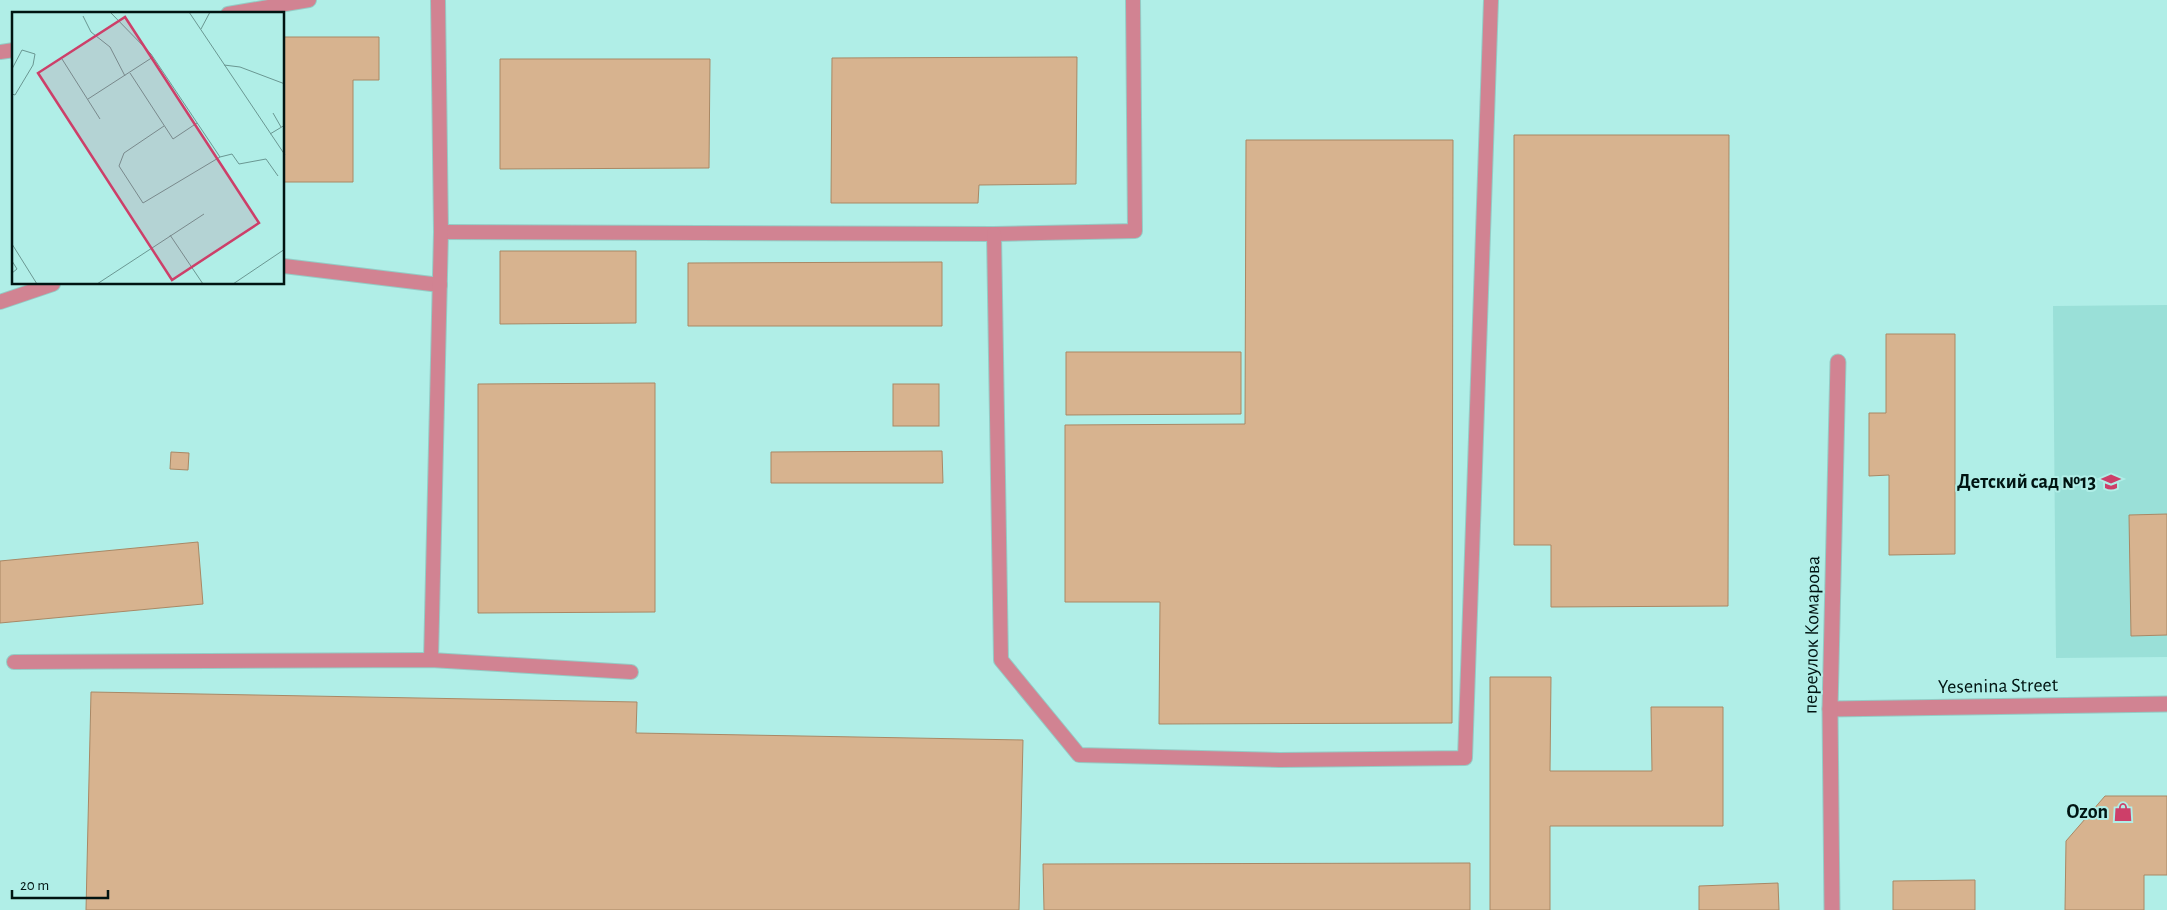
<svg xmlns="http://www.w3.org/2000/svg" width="2167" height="910" viewBox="0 0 2167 910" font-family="'Alegreya Sans',sans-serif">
<rect width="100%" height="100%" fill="#b0eee7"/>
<polygon fill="#9ae0d8" points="2167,305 2167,657 2056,658 2053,306"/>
<g fill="#d7b38f" stroke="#a98865">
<polygon points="284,37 379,37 379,80 353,80 353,182 284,182"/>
<polygon points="1077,57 1076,184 979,185 978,203 831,203 832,58"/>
<polygon points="500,59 710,59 709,168 500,169"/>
<polygon points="1514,135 1729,135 1728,606 1551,607 1551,545 1514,545"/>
<polygon points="1246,140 1453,140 1452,723 1159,724 1160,602 1065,602 1065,425 1245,424"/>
<polygon points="500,251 636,251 636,323 500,324"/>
<polygon points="942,262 942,326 688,326 688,263"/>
<polygon points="1886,334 1955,334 1955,554 1889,555 1889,475 1869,476 1869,413 1886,413"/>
<polygon points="1066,352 1241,352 1241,414 1066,415"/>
<polygon points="655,383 655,612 478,613 478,384"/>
<rect x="893" y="384" width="46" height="42"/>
<polygon points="942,451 943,483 771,483 771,452"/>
<polygon points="171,452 189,453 188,470 170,469"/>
<polygon points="2167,514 2167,635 2131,636 2129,515"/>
<polygon points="198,542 203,604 0,623 0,561"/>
<polygon points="1490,677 1551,677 1550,771 1652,771 1651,707 1723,707 1723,826 1550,826 1550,910 1490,910"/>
<polygon points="91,692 637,702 636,733 1023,740 1019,910 86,910"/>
<polygon points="2105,796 2167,796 2167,875 2144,875 2144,910 2065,910 2066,841"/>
<polygon points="1470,863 1470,910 1044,910 1043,864"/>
<polygon points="1975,880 1975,910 1893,910 1893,881"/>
<polygon points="1778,883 1779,910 1699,910 1699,886"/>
</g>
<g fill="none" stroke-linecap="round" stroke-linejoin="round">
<g stroke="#94cbc5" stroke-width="16">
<g id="service">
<polyline points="228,14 309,0"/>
<polyline points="0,52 14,50"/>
<polyline points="441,232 994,234 1135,231 1133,0"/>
<polyline points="994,234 1001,660 1079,755 1280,760 1465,758 1491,0"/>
<polyline points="284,266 440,285"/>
<polyline points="0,302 53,284"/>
<polyline points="431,660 441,232 438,0"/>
<polyline points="14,662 431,660 631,672"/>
</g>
</g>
<g stroke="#94cbc5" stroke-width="17">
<g id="minor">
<polyline points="1830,709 2167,704"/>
<polyline points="1832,910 1830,709 1838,362"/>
</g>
</g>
<use href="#service" stroke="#d18392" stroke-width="14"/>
<use href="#minor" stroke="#d18392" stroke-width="15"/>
</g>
<defs>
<g id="school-bare" transform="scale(1.5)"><path d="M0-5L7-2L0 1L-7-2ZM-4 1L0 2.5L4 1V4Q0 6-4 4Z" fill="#cd3f69" stroke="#b0eee7" stroke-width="2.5" paint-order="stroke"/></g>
<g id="shop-bare" transform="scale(1.5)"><path d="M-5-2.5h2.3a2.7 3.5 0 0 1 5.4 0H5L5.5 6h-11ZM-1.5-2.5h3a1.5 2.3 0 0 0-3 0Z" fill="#cd3f69" stroke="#b0eee7" stroke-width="2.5" paint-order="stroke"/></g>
</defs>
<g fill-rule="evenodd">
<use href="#school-bare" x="2111" y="482"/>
<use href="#shop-bare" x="2123" y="812"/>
</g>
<g text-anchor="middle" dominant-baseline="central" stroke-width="4" stroke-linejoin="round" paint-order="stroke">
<g font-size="20" font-weight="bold" fill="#001412" stroke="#b0eee7" text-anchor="end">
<text x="2096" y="482">Детский сад №13</text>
<text x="2108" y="812">Ozon</text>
</g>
<g font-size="20" fill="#001412" stroke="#b0eee7">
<text transform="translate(1812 635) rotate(-89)">переулок Комарова</text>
<text transform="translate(1998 686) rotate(-1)">Yesenina Street</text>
</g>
</g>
<g transform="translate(12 12)">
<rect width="272" height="272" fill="#b0eee7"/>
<path fill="none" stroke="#6a9792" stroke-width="1" d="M 98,0 L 139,42 L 208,145 L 220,142 L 227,152 L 254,147 L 266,164M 177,0 L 273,143M 71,4 L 79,20 L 98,35 L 113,64M 189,17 L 198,0M 50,47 L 88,107M 212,53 L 228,55 L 273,72M 0,57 L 10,38 L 23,42 L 21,53 L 3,83 L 0,82M 118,61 L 161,127 L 185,111M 76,87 L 141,45M 261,101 L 269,115M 152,114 L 112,141 L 107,154 L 131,191 L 208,145M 258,122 L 273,113M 158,223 L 191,272M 0,232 L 25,272M 0,249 L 5,257 L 0,261M 85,272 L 192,202M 221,272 L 273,237"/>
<path fill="#cd3f69" fill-opacity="0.15" stroke="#cd3f69" stroke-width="2.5" d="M 113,5 L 247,211 L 160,268 L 26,61 Z"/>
<rect width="272" height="272" fill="none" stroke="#001412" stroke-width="2.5"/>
</g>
<path d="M12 890v8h96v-8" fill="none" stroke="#001412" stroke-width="2.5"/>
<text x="20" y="890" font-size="15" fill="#001412" stroke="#b0eee7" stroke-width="4" paint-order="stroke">20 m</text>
</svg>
